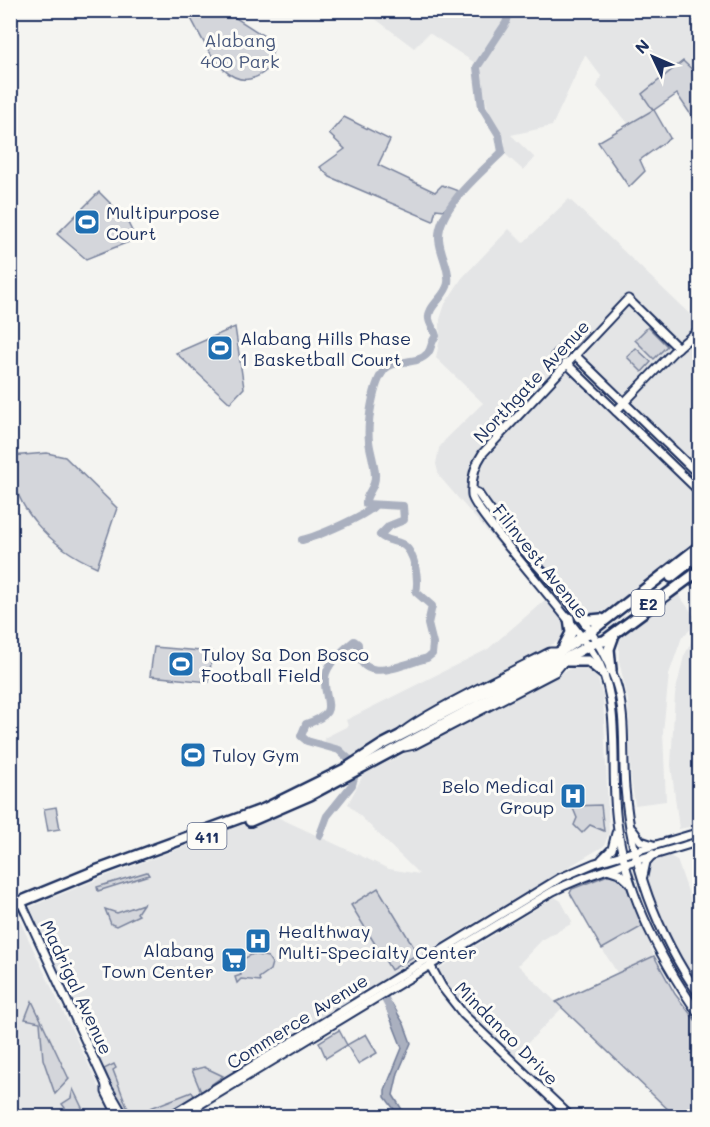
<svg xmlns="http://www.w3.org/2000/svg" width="710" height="1127" viewBox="0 0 710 1127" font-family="Mali,sans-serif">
<rect width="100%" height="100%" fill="#f4f4f1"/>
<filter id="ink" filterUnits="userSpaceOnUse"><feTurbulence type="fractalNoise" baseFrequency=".0167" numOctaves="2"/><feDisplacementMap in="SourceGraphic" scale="12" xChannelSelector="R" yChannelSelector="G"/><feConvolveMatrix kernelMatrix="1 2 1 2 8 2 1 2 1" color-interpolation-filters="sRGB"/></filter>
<g filter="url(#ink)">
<g fill="#e4e5e6">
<polygon points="365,11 510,11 475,63 429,33 414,48"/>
<polygon points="516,11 699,11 699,76 684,62 654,110 628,123 597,87 601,76 585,55 552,126 511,135 535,158 523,170 505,154 505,140 489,115 481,75 482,66"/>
<polygon points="569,199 699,323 699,540 638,589 595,617 580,611 553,579 538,590 439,476 436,464 439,448 445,440 483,403 436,358 440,338 440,319 445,304 462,278 509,229 523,243"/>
<polygon points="678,594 699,622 682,637 669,674 663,732 666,801 635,805 631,779 628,700 619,661 619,642 621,637"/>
<polygon points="545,600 569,629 568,636 414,719 353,759 337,746 325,742 324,738 348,726 346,720 488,649"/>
<polygon points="699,634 697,752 699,825 679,829 671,765 675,694 684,656 692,641"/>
<polygon points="577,665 595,670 603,696 609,833 604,846 472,924 195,1098 159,1116 129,1114 104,1069 30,907 101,878 258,819 275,816 389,869 419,874 348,804 363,775"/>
<polygon points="668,855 677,860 699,923 698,985 671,938 650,889 647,872 649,864"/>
<polygon points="555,897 561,901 572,921 571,924 542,940 518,965 562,1008 514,1057 461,1004 438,969"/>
<polygon points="17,915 113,1116 11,1116 10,918"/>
<polygon points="643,926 654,956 618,974 602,949"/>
</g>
<g fill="#d4d6db" stroke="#78829c" stroke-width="1.5">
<path d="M 187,11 L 225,11 L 267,38 L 273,49 L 268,69 C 228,105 203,39 187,11 Z"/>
<polygon points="683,61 699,76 699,127 677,94 654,110 670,138 640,160 645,171 629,187 598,142 653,110 642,94"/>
<polygon points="344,117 390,140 378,165 435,192 442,185 461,192 444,210 436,209 433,221 330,177 320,167 345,149 329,134"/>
<polygon points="99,192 126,219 136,239 86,259 57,234"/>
<polygon points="579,324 589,333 559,363 550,354"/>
<polygon points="235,327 244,388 230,403 176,353"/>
<polygon points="648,327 667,346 654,359 635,340"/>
<polygon points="636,348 651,362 642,372 627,357"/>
<path d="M 47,453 L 65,457 L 117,508 L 97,567 C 52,548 10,508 11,456 Z"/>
<polygon points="154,647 212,652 209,682 150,676"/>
<polygon points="601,805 604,831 590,825 582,833 574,825 577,818 572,806"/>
<polygon points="56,807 60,829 48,831 44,809"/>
<polygon points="147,872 149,875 98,891 97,887"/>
<polygon points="613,873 624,881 643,926 602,949 570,893 572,889"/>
<polygon points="378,888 418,954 391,970 351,905"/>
<polygon points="143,904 137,913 139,915 116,926 111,924 105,909 117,913"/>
<polygon points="253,954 268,957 272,963 270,970 259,978 260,981 241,979 237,983 235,977 241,975 239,969 235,970 239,961"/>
<polygon points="654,956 675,994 699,1025 699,1089 694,1094 699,1101 699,1116 675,1116 556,1002"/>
<polygon points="32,1001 69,1079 55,1094 43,1059 40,1022 25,1019"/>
<polygon points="339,1030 347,1045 366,1034 377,1053 358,1064 347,1045 326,1058 319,1042"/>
<path d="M 114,1064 L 116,1068 L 113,1070 L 127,1107 L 135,1114 L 192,1092 L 195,1098 C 179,1106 146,1127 129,1115 C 117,1106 111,1082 104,1069 Z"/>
<polygon points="204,1067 223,1076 201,1092 192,1070"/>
<polygon points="73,1089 86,1116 71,1116 62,1104 71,1098"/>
</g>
<polygon fill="#aab0bf" stroke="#717c98" stroke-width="1.5" points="392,1004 404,1024 411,1043 398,1073 393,1095 406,1116 399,1116 385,1097 385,1090 402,1048 386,1007"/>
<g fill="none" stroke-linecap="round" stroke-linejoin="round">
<g stroke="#aab0bf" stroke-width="8">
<path d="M 302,540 C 316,537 365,516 374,506"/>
<path d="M 320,835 L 327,816 L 352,785 L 357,767 L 339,750 L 307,741 L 301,736 L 306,724 C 342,712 323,703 325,678 C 326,665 344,649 354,641 L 358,644 C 357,687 401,665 427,658 L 432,654 L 433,644 L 428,624 L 432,606 L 416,592 C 419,580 415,551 402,544 C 394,540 386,541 380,535 L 389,526 L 404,520 L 403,506 L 366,504 C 365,495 372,491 374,483 C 378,472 370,453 369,441 C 367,424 373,382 385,369 C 396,358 417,366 428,353 C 432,348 431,341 436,336 C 435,330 430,326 429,319 C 427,306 446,297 448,283 C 450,268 440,254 439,239 C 437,208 482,172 502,152 L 499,135 L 482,107 L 477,67 L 506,23 L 510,10"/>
<polyline points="385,999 393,1014"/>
</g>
<g stroke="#1b2f5e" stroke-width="11">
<g id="secondary">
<polyline points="10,11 11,10"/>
<path d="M 678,348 L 628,299 L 483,453 C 474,466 471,480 472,496 C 473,511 584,631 600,665 C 621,710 610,773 617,822 C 625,892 660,959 700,1016"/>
<polyline points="575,355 700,476"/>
<polyline points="566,363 700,492"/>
<polyline points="616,411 673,352 700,329"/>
<path d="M 473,491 L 478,493 C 520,557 589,606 615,680 C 627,714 622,753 625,788 C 631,863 657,934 700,996"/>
<path d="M 399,736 C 408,721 525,665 550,652 L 559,652"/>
<polyline points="405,747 414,745 555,672 565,660"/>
<polyline points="632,829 641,841 653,845"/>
<polyline points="602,859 612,849 616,833"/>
<polyline points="607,869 619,873 630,883"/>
<polyline points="643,876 646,862 653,854"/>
<polyline points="21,902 106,1085 124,1116"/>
<polyline points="430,965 442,987 464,1015 570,1116"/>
<polyline points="106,1085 106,1092 118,1116"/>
<polyline points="170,1116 560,878 595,863 700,832"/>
<path d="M 181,1116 L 553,891 C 600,868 650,857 700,841"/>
</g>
</g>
<g stroke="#1b2f5e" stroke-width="14">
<g id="highway">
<polyline points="671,577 700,554"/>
<polyline points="580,617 591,620 601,619"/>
<polyline points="564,646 571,633 569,618"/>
<polyline points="567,661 588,661 603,673"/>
<polyline points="611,670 609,649 614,635"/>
<polyline points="250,821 310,795 596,642 604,641 700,570"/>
<polyline points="10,906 98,870 264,809 345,769 382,745 549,659 590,632 700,546"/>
</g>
</g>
<use href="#secondary" stroke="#fdfcf7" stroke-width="7"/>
<use href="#highway" stroke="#fdfcf7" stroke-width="9"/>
</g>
</g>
<defs>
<g id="stadium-square" transform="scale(1.35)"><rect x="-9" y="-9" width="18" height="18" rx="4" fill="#1f6fb2" stroke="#fdfcf7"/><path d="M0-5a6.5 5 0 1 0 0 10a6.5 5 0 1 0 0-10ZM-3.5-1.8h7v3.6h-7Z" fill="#fff"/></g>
<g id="hospital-square" transform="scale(1.35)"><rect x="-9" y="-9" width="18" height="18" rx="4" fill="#1f6fb2" stroke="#fdfcf7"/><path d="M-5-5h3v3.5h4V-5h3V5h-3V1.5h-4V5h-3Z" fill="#fff"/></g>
<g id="supermarket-square" transform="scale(1.35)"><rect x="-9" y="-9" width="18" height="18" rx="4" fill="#1f6fb2" stroke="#fdfcf7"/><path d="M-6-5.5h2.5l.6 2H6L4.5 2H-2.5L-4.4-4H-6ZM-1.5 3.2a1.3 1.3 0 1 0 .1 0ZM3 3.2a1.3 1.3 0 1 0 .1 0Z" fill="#fff"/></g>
</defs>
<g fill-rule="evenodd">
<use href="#stadium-square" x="87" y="222"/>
<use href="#stadium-square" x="220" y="348"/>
<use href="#stadium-square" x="181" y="664"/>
<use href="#stadium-square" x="193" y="755"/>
<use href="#hospital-square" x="573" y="796"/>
<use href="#hospital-square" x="258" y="941"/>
<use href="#supermarket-square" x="234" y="960"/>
</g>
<g text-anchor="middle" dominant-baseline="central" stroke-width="6" stroke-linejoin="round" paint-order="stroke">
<g fill="#fdfcf7" stroke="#5f6c8c" stroke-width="1.5">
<rect x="631.5" y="590" width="33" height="26" rx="4.5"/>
<rect x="187.5" y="823" width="39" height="26" rx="4.5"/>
</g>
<g font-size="16" font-weight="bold" fill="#1b2f5e">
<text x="648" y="603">E2</text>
<text x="207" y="836">411</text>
</g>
<g font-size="18" fill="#49597d" stroke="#fdfcf7">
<text x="240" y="40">Alabang<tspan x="240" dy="21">400 Park</tspan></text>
</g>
<g font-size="18" fill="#1b2f5e" stroke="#fdfcf7" text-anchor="start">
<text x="106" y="212">Multipurpose<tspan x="106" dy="21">Court</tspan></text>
<text x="240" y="338">Alabang Hills Phase<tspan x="240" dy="21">1 Basketball Court</tspan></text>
<text x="201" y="654">Tuloy Sa Don Bosco<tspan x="201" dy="21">Football Field</tspan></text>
<text x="212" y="755">Tuloy Gym</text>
<text x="554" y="786" text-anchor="end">Belo Medical<tspan x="554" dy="21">Group</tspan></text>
<text x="278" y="931">Healthway<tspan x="278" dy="21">Multi-Specialty Center</tspan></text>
<text x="214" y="950" text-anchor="end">Alabang<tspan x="214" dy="21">Town Center</tspan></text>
</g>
<g font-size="18" fill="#1b2f5e" stroke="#fdfcf7">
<text transform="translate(531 381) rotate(-47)">Northgate Avenue</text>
<text transform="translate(541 561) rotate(51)">Filinvest Avenue</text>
<text transform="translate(77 987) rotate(65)">Madrigal Avenue</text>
<text transform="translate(297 1021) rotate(-32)">Commerce Avenue</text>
<text transform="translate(507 1033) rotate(45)">Mindanao Drive</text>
</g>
</g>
<rect width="710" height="1127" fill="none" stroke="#fdfcf7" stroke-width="36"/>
<rect x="18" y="18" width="674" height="1091" fill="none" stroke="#1b2f5e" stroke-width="2" filter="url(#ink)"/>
<g transform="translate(653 57) rotate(314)" stroke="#fdfcf7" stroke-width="4.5" paint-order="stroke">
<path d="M0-4.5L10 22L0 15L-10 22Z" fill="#1b2f5e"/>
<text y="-9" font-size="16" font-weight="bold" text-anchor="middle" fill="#1b2f5e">N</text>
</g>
</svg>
